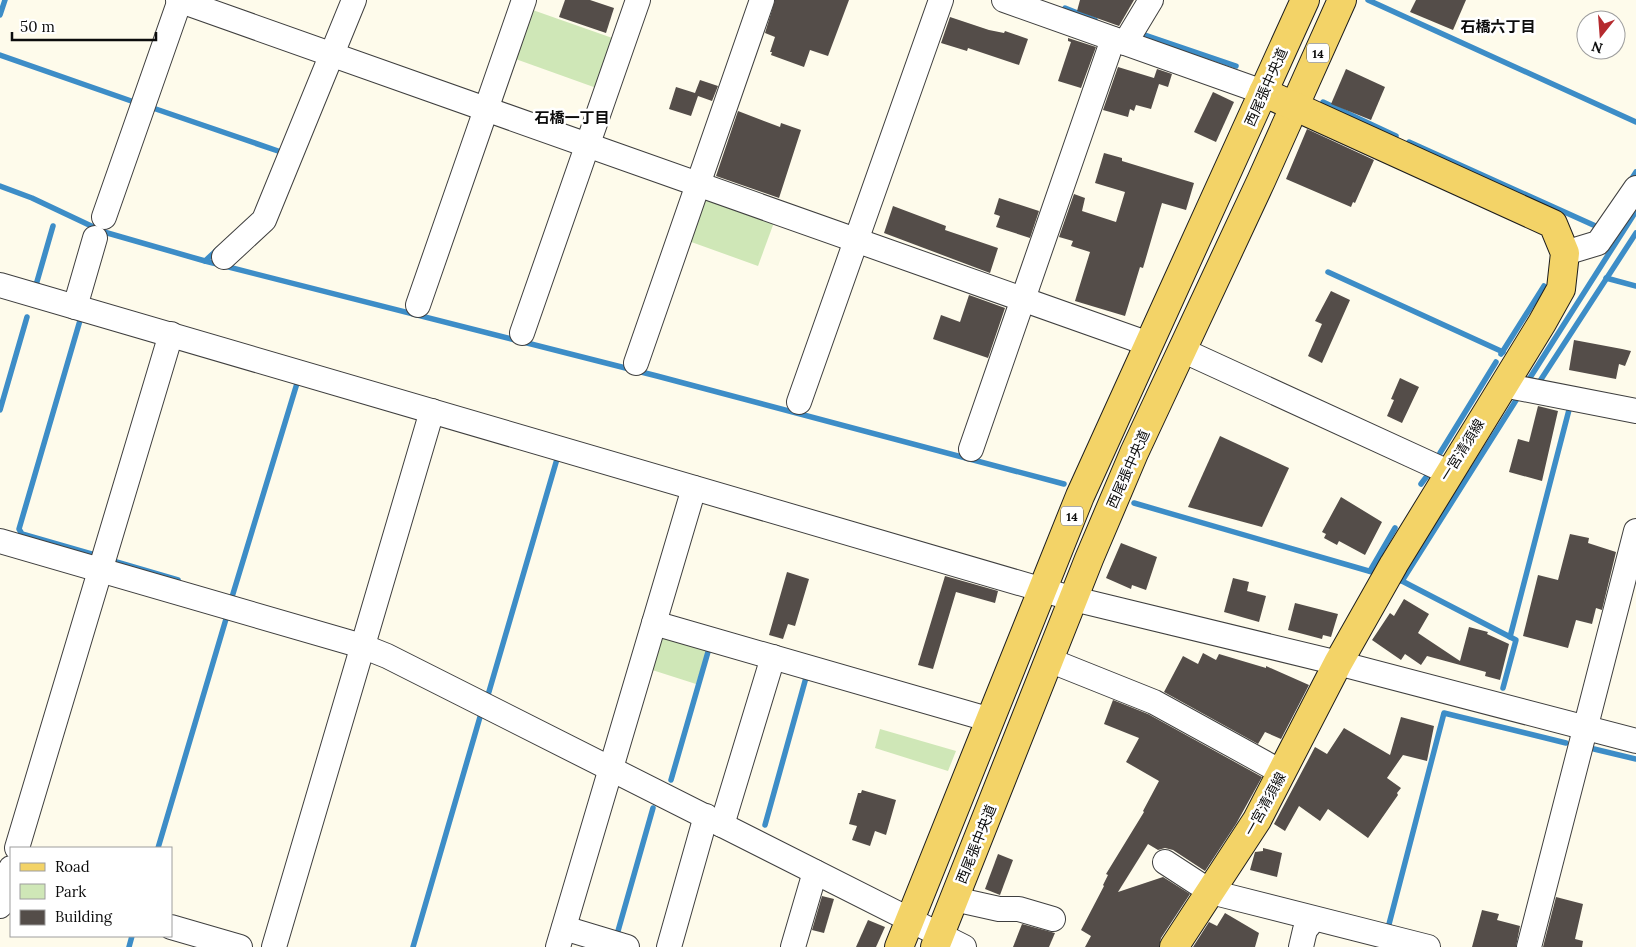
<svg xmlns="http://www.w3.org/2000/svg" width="1636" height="947" viewBox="0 0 1636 947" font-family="Lora,'Noto Sans JP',serif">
<rect width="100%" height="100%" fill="#fefbeb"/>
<g fill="#cfe7b7">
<polygon points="527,8 618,40 602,90 510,57"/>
<polygon points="698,196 776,217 758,266 683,239"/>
<polygon points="656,632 708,647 696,684 646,668"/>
<polygon points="880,729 956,751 948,771 875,748"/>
</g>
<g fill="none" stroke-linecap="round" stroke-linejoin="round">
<g stroke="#3d8dc7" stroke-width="5.5">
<polyline points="1368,0 1636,122"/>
<polyline points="1065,8 1095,20"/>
<polyline points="0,15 5,0"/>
<polyline points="1139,33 1236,66"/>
<polyline points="0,55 137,103"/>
<polyline points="1323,102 1396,136"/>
<polyline points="150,107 281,152"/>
<polyline points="1409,142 1600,228"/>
<polyline points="1629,183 1636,172"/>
<polyline points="0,186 32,198 104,232 205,261 657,376 1064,484"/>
<polyline points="205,261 218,249"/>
<polyline points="1328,272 1503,352"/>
<polyline points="1606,278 1636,286"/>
<polyline points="31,284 36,285 53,226"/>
<polyline points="81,317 19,529 22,534 95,555"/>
<polyline points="1501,354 1544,286"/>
<polyline points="1526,384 1636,211"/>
<polyline points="1538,384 1636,233"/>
<polyline points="0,410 27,317"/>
<polyline points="1440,453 1496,362"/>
<polyline points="1421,484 1427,476"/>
<polyline points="1134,503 1379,574"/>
<polyline points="113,561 178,580"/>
<polyline points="1370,571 1395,528"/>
<polyline points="1395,579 1402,581 1520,394"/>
<polyline points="1402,581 1516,640 1503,688"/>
<polyline points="232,597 298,380"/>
<polyline points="1510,637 1570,406"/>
<polyline points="488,695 557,459"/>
<polyline points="1594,749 1636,759"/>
<polyline points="671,780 710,645"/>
<polyline points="765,825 807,674"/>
<polyline points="158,848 226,619"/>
<polyline points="1385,927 1388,928 1444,713 1566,743"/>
<polyline points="616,938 653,808"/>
<polyline points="129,947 132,936"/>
<polyline points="413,947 480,717"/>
</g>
</g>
<g fill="#544d49">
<polygon points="565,0 590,0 614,8 606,33 559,17"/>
<polygon points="775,0 849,0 828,56 810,50 804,67 771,55 772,52 770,52 775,37 765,33"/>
<polygon points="1080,0 1134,0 1119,26 1077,11"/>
<polygon points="1416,0 1466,0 1453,30 1410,12"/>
<polygon points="950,17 989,30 1004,33 1005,31 1028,39 1019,65 968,48 967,51 941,43"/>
<polygon points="1068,38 1096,47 1081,88 1058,81 1071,42 1068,41"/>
<polygon points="1118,67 1154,78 1157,69 1172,74 1168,87 1159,84 1151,109 1136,105 1134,111 1130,109 1128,117 1103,110"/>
<polygon points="1346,69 1385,87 1371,120 1331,104"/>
<polygon points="700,80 718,86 712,101 698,96 691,116 669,109 676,87 695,93"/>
<polygon points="1213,92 1234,102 1216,142 1194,132"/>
<polygon points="738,111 780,127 781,123 801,130 779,198 716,176"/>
<polygon points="1307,129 1374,160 1355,203 1353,202 1351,207 1286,179"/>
<polygon points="1104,153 1122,158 1122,161 1194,183 1186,210 1162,203 1143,268 1140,267 1125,316 1075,301 1090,252 1071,246 1073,241 1059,237 1074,194 1085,198 1082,211 1116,222 1125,192 1095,183"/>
<polygon points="999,198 1039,211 1030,238 996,227 1000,216 994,214"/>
<polygon points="893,206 946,226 945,230 998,248 990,273 884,233"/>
<polygon points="1331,291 1350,300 1322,363 1308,356 1322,324 1315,321"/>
<polygon points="969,295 1005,308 988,358 933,339 941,315 960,322"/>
<polygon points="1574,340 1622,349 1631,351 1625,366 1619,364 1616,379 1569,370"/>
<polygon points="1400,378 1419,387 1402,423 1387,416 1394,400 1391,399"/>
<polygon points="1538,406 1558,411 1542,481 1509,472 1518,439 1529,442"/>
<polygon points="1220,436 1289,468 1262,527 1188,507"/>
<polygon points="1341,497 1382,522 1365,555 1339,541 1337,545 1324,538 1326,534 1322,532"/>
<polygon points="1570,534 1589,538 1588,543 1616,552 1602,610 1596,608 1592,624 1576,620 1568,648 1523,636 1538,575 1558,580"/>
<polygon points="1121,543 1157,557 1146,590 1132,585 1131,589 1106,578"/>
<polygon points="787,572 809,579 795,626 788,624 783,639 769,635"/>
<polygon points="945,576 998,591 995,603 956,592 933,669 918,665"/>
<polygon points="1233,578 1249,582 1247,591 1266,596 1259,622 1224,612"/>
<polygon points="1404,599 1429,614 1418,633 1460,661 1469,627 1488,632 1487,634 1509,644 1500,680 1485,676 1486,672 1427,656 1421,665 1405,654 1401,660 1372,640 1390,613 1394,616"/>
<polygon points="1295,603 1338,614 1331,637 1323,635 1322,639 1288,630"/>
<polygon points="1203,653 1216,660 1219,654 1266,668 1266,666 1309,685 1281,739 1265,732 1258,744 1164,692 1183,656 1198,664"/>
<polygon points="1113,700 1148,714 1262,777 1236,824 1205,871 1173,850 1165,848 1158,850 1148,844 1118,892 1163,877 1190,894 1161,938 1159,947 1085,947 1091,936 1081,930 1104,886 1103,885 1108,875 1106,874 1144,812 1143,811 1159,781 1126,762 1139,738 1104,724"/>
<polygon points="1401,717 1434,726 1427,761 1403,755 1387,778 1401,788 1397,793 1398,795 1368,838 1328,809 1320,821 1299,806 1285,831 1274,824 1315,747 1327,754 1344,728 1390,755"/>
<polygon points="862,790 896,800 886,835 875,831 870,846 852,840 857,826 849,824 858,793 861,793"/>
<polygon points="1263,848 1282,853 1277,877 1250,870 1255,852 1263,851"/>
<polygon points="998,854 1013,860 1000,895 985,889"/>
<polygon points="822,896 834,899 824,933 812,930"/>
<polygon points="1556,897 1583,904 1575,939 1583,941 1582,947 1543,947"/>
<polygon points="1482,910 1499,914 1497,920 1520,926 1516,947 1472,947"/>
<polygon points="1225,913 1259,933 1255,947 1193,947 1209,922 1217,926"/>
<polygon points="868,920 885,927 876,947 856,947"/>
<polygon points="1022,924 1055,933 1049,947 1013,947"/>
</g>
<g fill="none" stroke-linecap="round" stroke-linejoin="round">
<g stroke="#3f3f3f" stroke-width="26">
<g id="minor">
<polyline points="178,0 1149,344"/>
<polyline points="1004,0 1263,92"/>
<polyline points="1125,43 1151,0"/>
<polyline points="104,217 180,0"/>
<polyline points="1565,253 1598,243 1636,188"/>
<polyline points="224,257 264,220 354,0"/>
<polyline points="0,285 1074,599 1338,663 1636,741"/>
<polyline points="418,305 524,0"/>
<polyline points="75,307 95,238"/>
<polyline points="522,333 638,0"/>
<polyline points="1182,350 1448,472"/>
<polyline points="636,363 762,0"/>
<polyline points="1503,385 1636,411"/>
<polyline points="799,402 941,0"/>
<polyline points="971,449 1113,39"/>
<polyline points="0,541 362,646 387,656 964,947"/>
<polyline points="654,623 991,720"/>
<polyline points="1049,660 1154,702 1283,773"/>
<polyline points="722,825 773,657"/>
<polyline points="17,848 171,334"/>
<polyline points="1165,862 1211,892 1428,947"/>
<polyline points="954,899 999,909 1019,909 1053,919"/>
<polyline points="0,906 11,868"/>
<polyline points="171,927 240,947"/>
<polyline points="564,928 627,947"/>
<polyline points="274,947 432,411"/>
<polyline points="558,947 694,488"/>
<polyline points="669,947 706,816"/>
<polyline points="793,947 815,872"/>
<polyline points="1301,947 1305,930 1314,919"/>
<polyline points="1529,947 1636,531"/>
</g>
</g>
<g stroke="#1d1d1d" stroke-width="30">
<g id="major">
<polyline points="899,947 1080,496 1305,0"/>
<polyline points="935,947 1089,559 1134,453 1261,181 1342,0"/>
<polyline points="1174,947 1257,820 1338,663 1394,564 1542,323 1561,289 1565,253 1553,224 1263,92"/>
</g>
</g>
<use href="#minor" stroke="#fff" stroke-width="24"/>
<use href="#major" stroke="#f3d367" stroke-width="28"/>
</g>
<g text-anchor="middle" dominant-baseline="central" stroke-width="5" stroke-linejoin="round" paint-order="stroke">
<g fill="#fff" stroke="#555" stroke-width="1">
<rect x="1307" y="43.5" width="22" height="19" rx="4"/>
<rect x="1061" y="506.5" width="22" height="19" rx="4"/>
</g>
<g font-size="12" font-weight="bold" fill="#0c0c0c">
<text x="1318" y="53">14</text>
<text x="1072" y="516">14</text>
</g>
<g font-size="14" fill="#0c0c0c" stroke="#fff">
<text transform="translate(1266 87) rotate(-66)">西尾張中央道</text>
<text transform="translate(1462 450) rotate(-58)">一宮清須線</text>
<text transform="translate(1128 469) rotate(-66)">西尾張中央道</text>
<text transform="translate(1265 804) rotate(-61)">一宮清須線</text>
<text transform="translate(976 844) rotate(-68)">西尾張中央道</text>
</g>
<g font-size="15" font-weight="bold" fill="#0c0c0c" stroke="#fff">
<text x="1498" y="26">石橋六丁目</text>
<text x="572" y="117">石橋一丁目</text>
</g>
</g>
<rect x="10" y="847" width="162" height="90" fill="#ffffff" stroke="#9e9e9e"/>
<rect x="20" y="863" width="25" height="8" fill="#f3d367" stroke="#9e9e9e"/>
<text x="55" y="872" font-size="15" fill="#0c0c0c">Road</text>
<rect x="20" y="884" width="25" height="15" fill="#cfe7b7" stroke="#9e9e9e"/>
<text x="55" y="897" font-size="15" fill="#0c0c0c">Park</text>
<rect x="20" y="910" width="25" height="15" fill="#544d49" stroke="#9e9e9e"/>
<text x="55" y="922" font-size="15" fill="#0c0c0c">Building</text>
<g transform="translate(1601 35) rotate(197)"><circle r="24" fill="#ffffff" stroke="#9e9e9e"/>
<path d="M0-4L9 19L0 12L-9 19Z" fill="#b52a2e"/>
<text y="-8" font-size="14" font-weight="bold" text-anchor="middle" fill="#0c0c0c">N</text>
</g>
<path d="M12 32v8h144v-8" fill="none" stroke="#0c0c0c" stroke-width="2.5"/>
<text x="20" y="32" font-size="15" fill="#0c0c0c" stroke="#ffffff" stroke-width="4" paint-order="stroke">50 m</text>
</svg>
